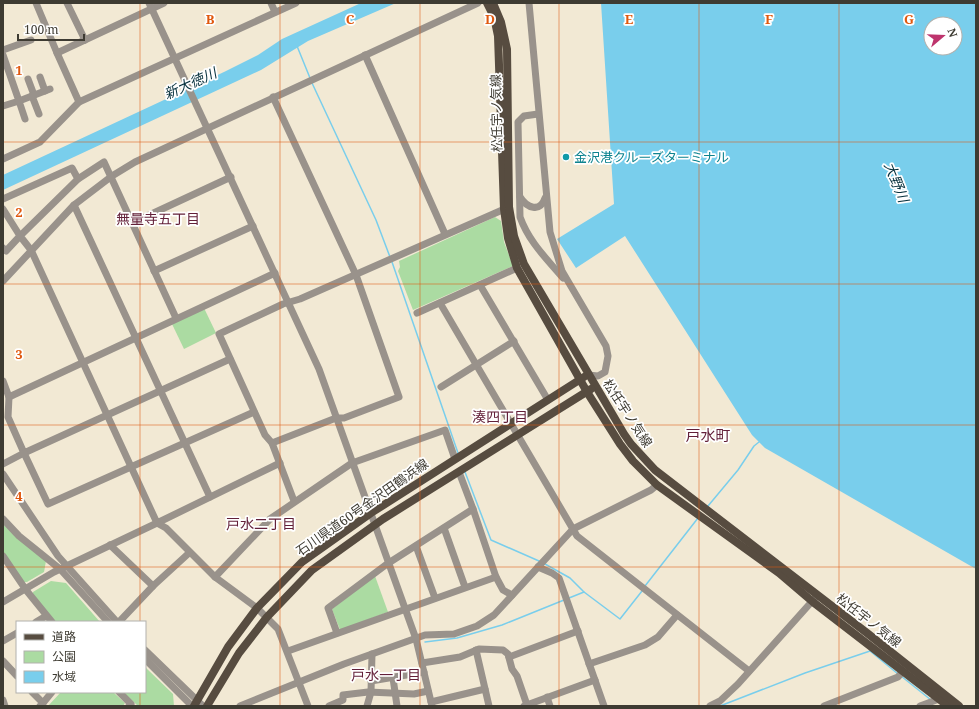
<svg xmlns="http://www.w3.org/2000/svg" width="979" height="709" viewBox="0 0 979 709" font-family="'Noto Serif','Noto Sans JP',serif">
<rect width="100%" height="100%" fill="#f2e9d4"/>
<g fill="#abdba2">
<polygon points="495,217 501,221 504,242 513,266 413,310 398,271 400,267 399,261"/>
<polygon points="204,308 216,333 184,349 172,324"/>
<polygon points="3,524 46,561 44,572 27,582 23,582 3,553"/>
<polygon points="375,576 388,612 340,630 332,609"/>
<polygon points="51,581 66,583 100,622 55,622 32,595 33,592"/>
<polygon points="145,667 173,694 174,706 138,706 123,692 145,692"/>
<polygon points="61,692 113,692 125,703 123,706 48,706"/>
</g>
<g fill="#79ceec" fill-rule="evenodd">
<polygon points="361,3 396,3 308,41 261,70 3,190 3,175 224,72 258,55 282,39"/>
<path d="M 601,3 L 976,3 L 976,569 L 765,448 L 752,435 L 625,236 L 576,268 L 557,239 L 614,204 ZM 931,24 L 955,24 L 955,48 L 931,48 Z"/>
</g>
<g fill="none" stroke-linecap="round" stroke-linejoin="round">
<g stroke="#79ceec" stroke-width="1.5">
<polyline points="297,46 310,78"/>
<polyline points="312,83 376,220 390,257"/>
<polyline points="392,262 458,453"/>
<polyline points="465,472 491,540 539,561"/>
<polyline points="708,506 738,470 754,446 759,442"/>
<polyline points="545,564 570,578 584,592 620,619 642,591"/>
<polyline points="645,586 698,518"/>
<polyline points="569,598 584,592"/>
<polyline points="425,642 457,638 502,625 564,600"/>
<polyline points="901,676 931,700"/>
<polyline points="720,706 805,673 870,651 898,674"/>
</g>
<g stroke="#99928b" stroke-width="7">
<polyline points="36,3 57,53 164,3"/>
<polyline points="67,3 85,40"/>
<polyline points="149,3 319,369 416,639 432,706"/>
<polyline points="271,3 275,12"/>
<polyline points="529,3 550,232 562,271 606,346 608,356 605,372 598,376 588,375"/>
<polyline points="3,50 31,40"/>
<polyline points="57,53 79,102"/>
<polyline points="3,55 19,101 3,106"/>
<polyline points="365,55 445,234"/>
<polyline points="40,77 45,91"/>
<polyline points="28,79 34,95"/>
<polyline points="32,96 39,114"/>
<path d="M 538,114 L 524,116 L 518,122 L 520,217 C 529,242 546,258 563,278"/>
<polyline points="25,119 19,101 50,89"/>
<polyline points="3,159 40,142 79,102 296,3"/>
<path d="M 520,197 C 527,208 540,213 545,198"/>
<polyline points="3,199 72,168 78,179"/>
<polyline points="74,205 210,497"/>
<polyline points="3,209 20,236 6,251 3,248"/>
<polyline points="132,223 231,177"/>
<polyline points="154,271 253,226"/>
<polyline points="3,281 74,205 112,176 135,162 478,3"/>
<polyline points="480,285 548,400"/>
<polyline points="440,303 577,536 749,671"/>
<polyline points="417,313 517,268"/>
<polyline points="176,318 104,162 78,179 20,236 31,250 157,523 280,463"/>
<polyline points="3,381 9,397 8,417 24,453 230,359"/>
<polyline points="441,387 514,341"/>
<polyline points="9,397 275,273"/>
<polyline points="272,443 336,418 344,418 399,397 356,275 273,97"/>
<polyline points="3,464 24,453 48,504 254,412"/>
<polyline points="459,472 473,509"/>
<polyline points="3,474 58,556 117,622"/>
<polyline points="294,501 272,443 265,435 219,334 283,304 300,299 509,207"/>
<polyline points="3,519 19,536 60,569 108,622"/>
<polyline points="444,528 465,587"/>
<polyline points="110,545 153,586"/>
<polyline points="416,546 435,598"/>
<polyline points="3,556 26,590 52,622"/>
<polyline points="538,567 552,573 559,578 604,706"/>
<polyline points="215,577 270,519 352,463 445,430 455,459"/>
<polyline points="3,602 54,572 157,523 166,528 215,577 257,608 278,629 308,706"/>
<polyline points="36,622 46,616"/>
<polyline points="119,622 153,586 189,553"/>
<polyline points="337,633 328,608 387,564 473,509 496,577 503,590 512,595"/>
<polyline points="3,641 17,633"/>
<polyline points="145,650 203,706"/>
<polyline points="476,650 489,706"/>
<polyline points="288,651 496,577"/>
<polyline points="509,657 578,631"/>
<polyline points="145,659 192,706"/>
<polyline points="3,661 17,676"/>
<polyline points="422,663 460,657 479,649 503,650 508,654 512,669 517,676 527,705"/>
<polyline points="589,664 645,645 658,637 677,615"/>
<polyline points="393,678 397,706"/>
<polyline points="371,681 424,672"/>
<polyline points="32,692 43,703 40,706"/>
<polyline points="119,692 131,704 129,706"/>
<polyline points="547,697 550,706"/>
<polyline points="3,700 5,706"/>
<polyline points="431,702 485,689"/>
<polyline points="43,703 52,692"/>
<polyline points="240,706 344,664 425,635 454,634 477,626 494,615 573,529 651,490 657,485"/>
<polyline points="329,706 343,700 343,695 368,692 414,694 428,691"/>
<polyline points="367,706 371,692 372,654"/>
<polyline points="524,706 595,680"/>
<polyline points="710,706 720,701 738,684 815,598"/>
<polyline points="824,706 898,677 903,671"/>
<polyline points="920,706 939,699"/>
</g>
<g stroke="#574c40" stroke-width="8">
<polyline points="487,3 494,17 498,36 504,209 508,238 517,268 587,392 620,444 633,461 657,485 779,573 813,602 948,706"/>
<polyline points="493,3 501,22 507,49 509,207 514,236 524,264 624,434 631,444 655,470 867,633 959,706"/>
<polyline points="194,706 228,647 257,608 302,562 371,513 584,377"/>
<polyline points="207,706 239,653 267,617 312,570 383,519 591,389"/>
</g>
</g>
<path fill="none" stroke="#e0580e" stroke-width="1" stroke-opacity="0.55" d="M 140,3 L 140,622M 280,3 L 280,706M 420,3 L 420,706M 559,3 L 559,706M 699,3 L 699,706M 839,3 L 839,706M 3,142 L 976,142M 3,284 L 976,284M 3,425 L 976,425M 3,567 L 976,567M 140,692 L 140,706"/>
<circle fill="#0f9aa8" stroke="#fff" stroke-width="1.5" cx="566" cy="157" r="4"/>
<g text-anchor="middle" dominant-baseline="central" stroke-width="3.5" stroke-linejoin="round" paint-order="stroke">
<g font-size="13" fill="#3e3b32" stroke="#fff">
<text transform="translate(496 113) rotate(-91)">松任宇ノ気線</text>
<text transform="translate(628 413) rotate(57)">松任宇ノ気線</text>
<text transform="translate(362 507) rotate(-35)">石川県道60号金沢田鶴浜線</text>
<text transform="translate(869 620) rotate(38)">松任宇ノ気線</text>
</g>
<g font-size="13" fill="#0d838f" stroke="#fff" text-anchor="start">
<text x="574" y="157">金沢港クルーズターミナル</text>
</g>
<g font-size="14" font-style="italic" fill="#06303c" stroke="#fff">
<text transform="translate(190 83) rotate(-24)">新大徳川</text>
<text transform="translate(897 182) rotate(68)">大野川</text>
</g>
<g font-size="14" fill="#632039" stroke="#fff">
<text x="158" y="218">無量寺五丁目</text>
<text x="500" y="416">湊四丁目</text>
<text x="261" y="523">戸水二丁目</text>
<text x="386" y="674">戸水一丁目</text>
</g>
<g font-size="15" fill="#632039" stroke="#fff">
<text x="708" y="435">戸水町</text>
</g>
</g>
<g font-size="13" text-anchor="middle" font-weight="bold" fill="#e0580e" stroke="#fff" stroke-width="3.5" stroke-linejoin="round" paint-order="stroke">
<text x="210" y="24">B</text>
<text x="350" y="24">C</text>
<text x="490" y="24">D</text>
<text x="629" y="24">E</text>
<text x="769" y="24">F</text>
<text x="909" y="24">G</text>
<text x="19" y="75">1</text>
<text x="19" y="217">2</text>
<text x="19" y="359">3</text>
<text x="19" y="501">4</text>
</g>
<rect width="979" height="709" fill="none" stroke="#3e3b32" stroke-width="8"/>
<rect x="16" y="621" width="130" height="72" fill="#ffffff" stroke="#b2b1ad"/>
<rect x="24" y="634" width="20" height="6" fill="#574c40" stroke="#b2b1ad"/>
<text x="52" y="641" font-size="12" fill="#3e3b32">道路</text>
<rect x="24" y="651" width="20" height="12" fill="#abdba2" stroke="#b2b1ad"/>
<text x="52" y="661" font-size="12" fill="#3e3b32">公園</text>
<rect x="24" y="671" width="20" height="12" fill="#79ceec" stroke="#b2b1ad"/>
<text x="52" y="681" font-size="12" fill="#3e3b32">水域</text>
<g transform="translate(943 36) rotate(71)"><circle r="19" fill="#ffffff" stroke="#b2b1ad"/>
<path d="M0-3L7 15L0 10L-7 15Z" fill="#be346d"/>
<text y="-6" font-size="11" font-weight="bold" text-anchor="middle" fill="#3e3b32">N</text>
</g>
<path d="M18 34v6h66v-6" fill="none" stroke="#3e3b32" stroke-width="2"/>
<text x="24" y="34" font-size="12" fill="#3e3b32" stroke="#ffffff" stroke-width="3" paint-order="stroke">100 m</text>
</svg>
